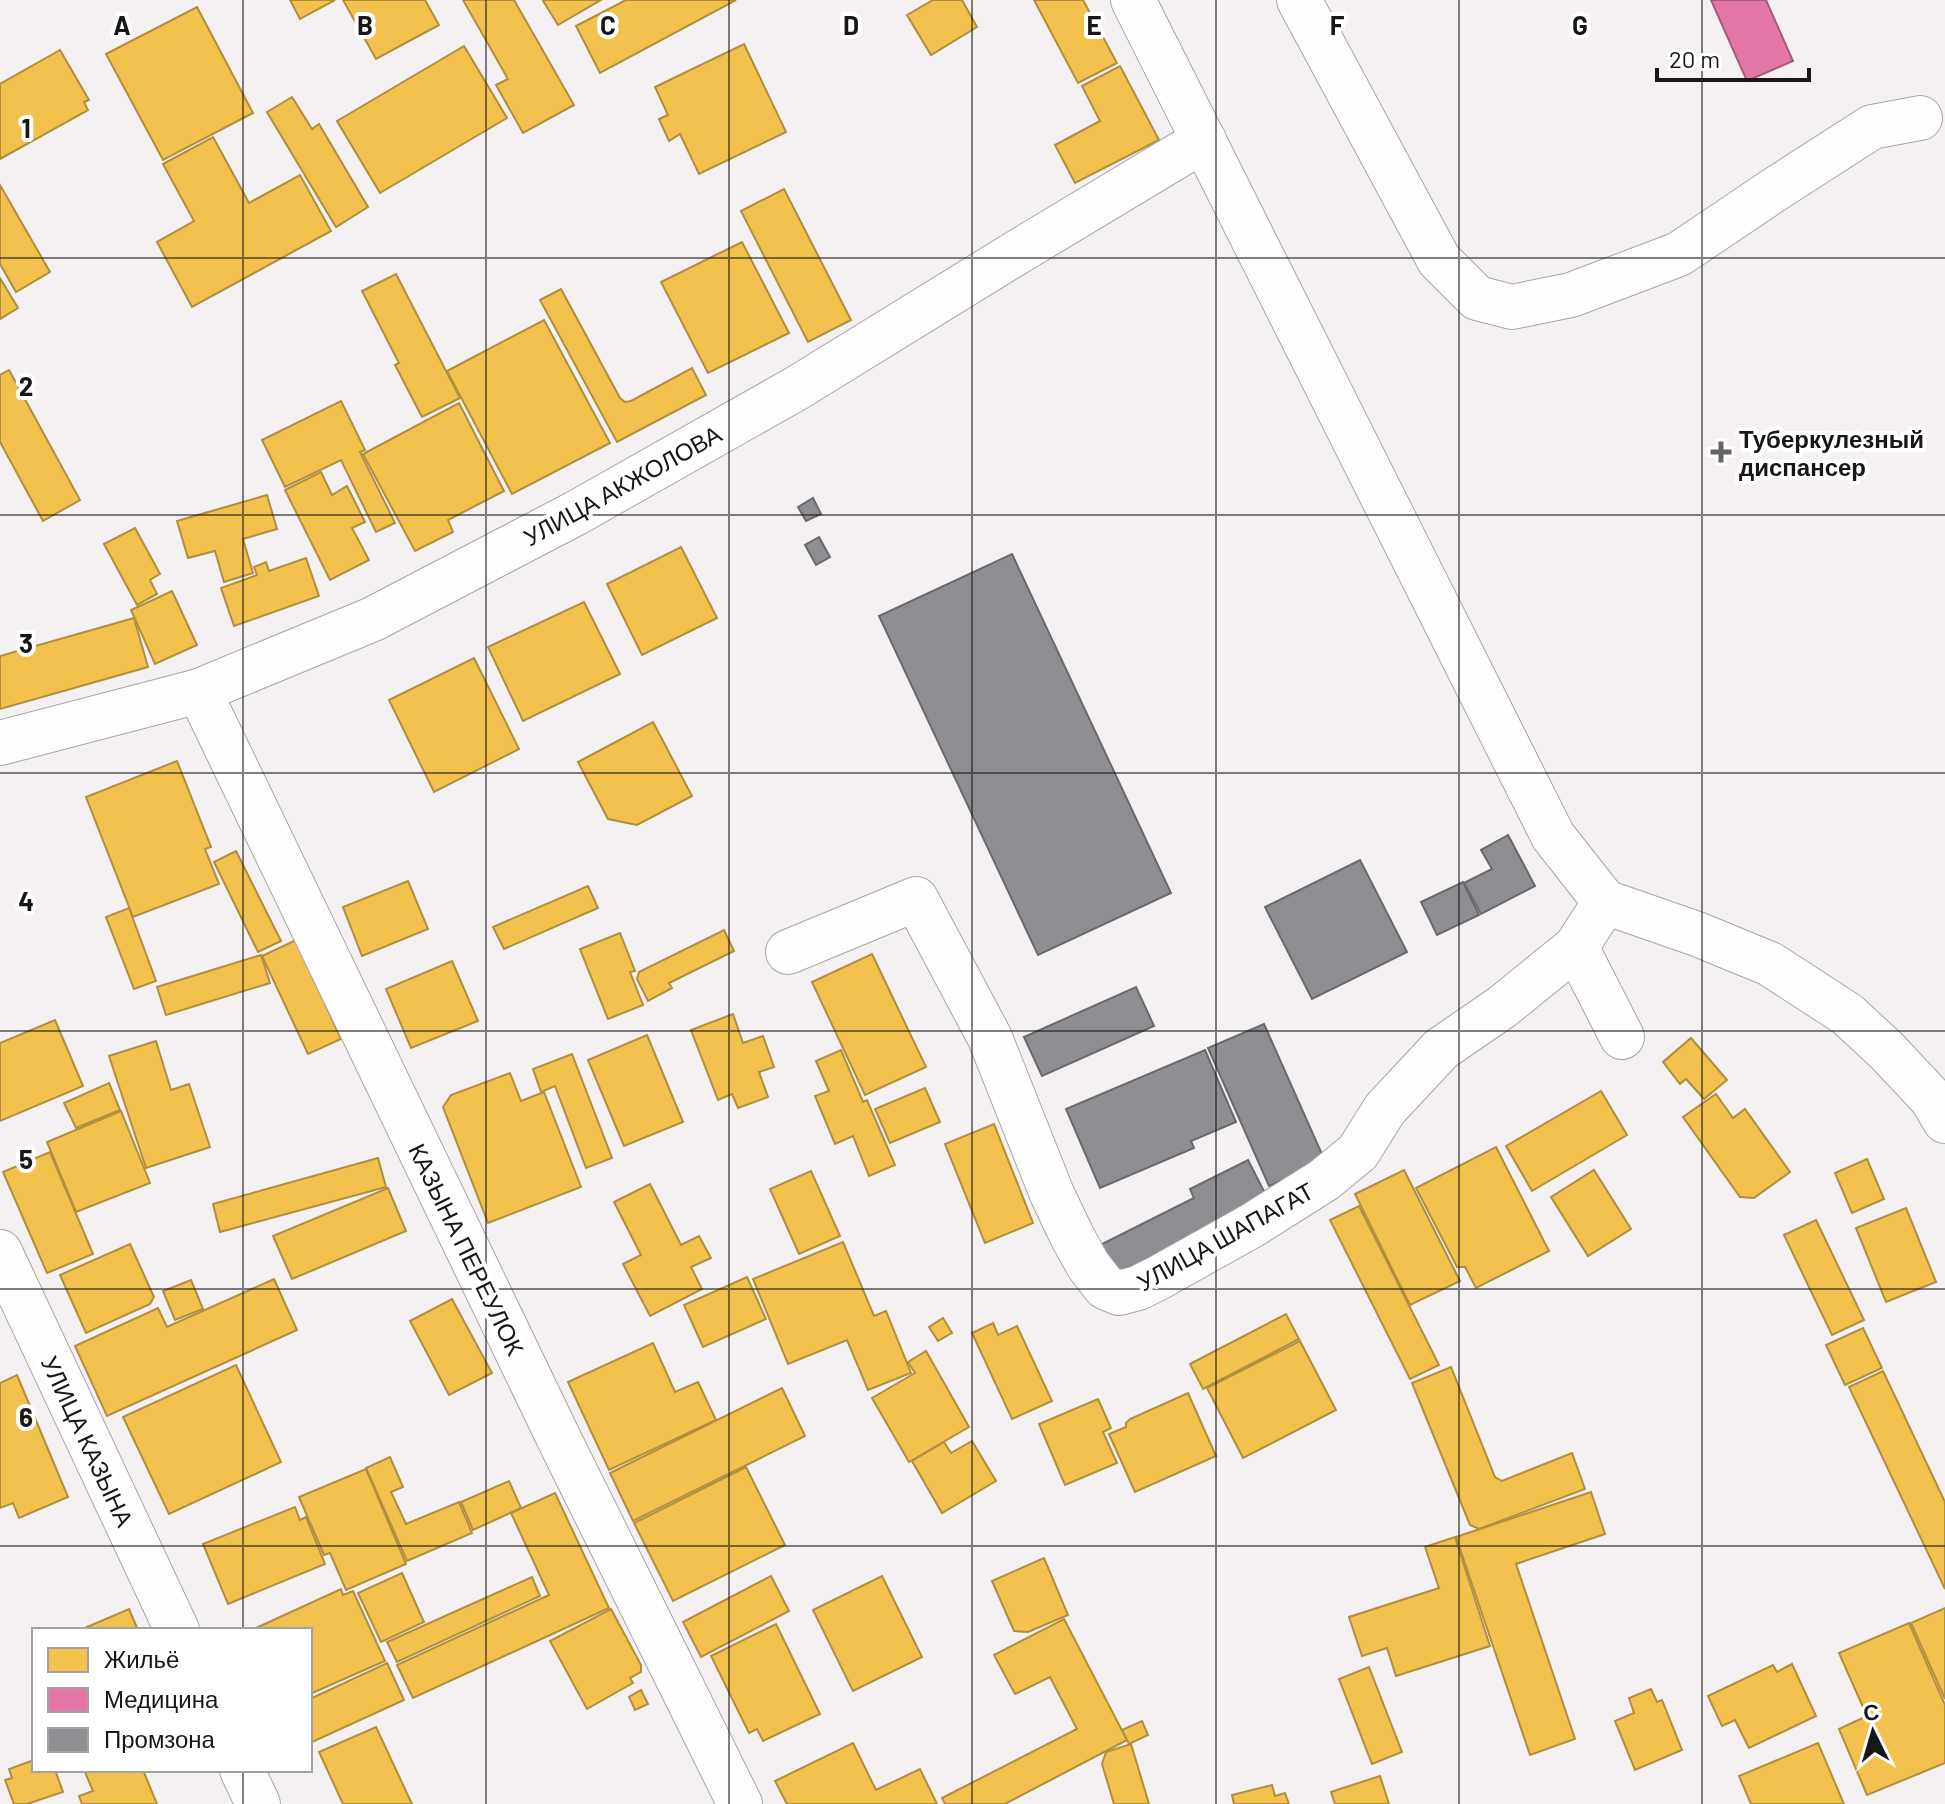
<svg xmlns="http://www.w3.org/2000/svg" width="1945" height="1804" viewBox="0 0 1945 1804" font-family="Barlow,sans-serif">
<rect width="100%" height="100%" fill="#f5f1f3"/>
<g fill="#f2c14e" stroke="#b18e3e" stroke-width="2">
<polygon points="290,0 335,0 300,19"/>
<polygon points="343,0 425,0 439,25 376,59"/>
<polygon points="463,0 514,0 574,105 523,133 496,85 508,79"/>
<polygon points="545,0 601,0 558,25 543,1"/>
<polygon points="626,0 736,0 600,73 576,26"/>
<polygon points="933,0 962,0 977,27 931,55 907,15"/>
<polygon points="1034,0 1083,0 1117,63 1078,83"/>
<polygon points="197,7 253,113 163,160 106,54"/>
<polygon points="744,44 786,132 699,174 680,134 669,141 659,119 668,115 655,87"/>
<polygon points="464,46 507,118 380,193 337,121"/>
<polygon points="60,50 89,100 84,102 88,110 0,159 0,84"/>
<polygon points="1120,66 1159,140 1075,183 1055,145 1100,121 1082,86"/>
<polygon points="292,97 312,129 319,124 368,207 336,227 267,112"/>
<polygon points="213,137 249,203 300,175 331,231 192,307 157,242 194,221 163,164"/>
<polygon points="0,185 50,272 16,292 0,264"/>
<polygon points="784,189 851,320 808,342 741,211"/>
<polygon points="742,242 789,333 708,373 661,282"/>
<polygon points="396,274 460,398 422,417 395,365 399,363 362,291"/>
<polygon points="0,278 18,308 0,319"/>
<polygon points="561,289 620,398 625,402 631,401 692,368 706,395 617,442 540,300"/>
<polygon points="544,320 610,443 512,494 447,371"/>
<polygon points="9,370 80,500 43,521 0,442 0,375"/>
<polygon points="341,401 365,450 360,452 395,523 376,532 341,460 285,487 262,440"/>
<polygon points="459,403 504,491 448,520 453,532 415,551 363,454"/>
<polygon points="321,472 332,495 347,486 365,522 352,528 369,560 330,580 285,490"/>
<polygon points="267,495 277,529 243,539 253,573 224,582 215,551 188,558 177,521"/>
<polygon points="135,528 160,574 150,580 157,594 137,605 104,544"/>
<polygon points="681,547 717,618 642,655 607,584"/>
<polygon points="306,558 319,596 234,626 221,588 257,575 254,567 266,562 269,571"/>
<polygon points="172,591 197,645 155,664 131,610"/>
<polygon points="584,602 620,674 523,721 488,647"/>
<polygon points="134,618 148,667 0,709 0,656"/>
<polygon points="474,658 519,749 434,792 389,700"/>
<polygon points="653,722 692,796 637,825 608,819 578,762"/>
<polygon points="177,761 211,847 205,849 219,884 133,917 86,797"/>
<polygon points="236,851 281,941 258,952 214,862"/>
<polygon points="408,881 428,929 362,956 343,907"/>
<polygon points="588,886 598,908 504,949 493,927"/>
<polygon points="129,908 156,981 134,989 106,917"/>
<polygon points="724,930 734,951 669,983 672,988 648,1001 637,979 639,972"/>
<polygon points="620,933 635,971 630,972 643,1005 608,1019 580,949"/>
<polygon points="296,940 341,1039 308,1054 262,956"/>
<polygon points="872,954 926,1067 865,1095 812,982"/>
<polygon points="261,955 270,983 166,1015 157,987"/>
<polygon points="452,961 478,1021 411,1048 386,989"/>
<polygon points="733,1014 743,1043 763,1036 774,1067 759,1072 768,1097 738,1108 732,1094 718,1100 691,1030"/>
<polygon points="55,1020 83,1086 0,1121 0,1043"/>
<polygon points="647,1035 683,1122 624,1146 588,1060"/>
<polygon points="1691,1038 1727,1080 1704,1099 1686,1079 1680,1084 1663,1062"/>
<polygon points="156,1041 171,1090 189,1084 210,1147 146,1168 109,1056"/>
<polygon points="841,1050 863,1102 867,1100 895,1165 869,1176 853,1136 835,1144 815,1096 829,1091 816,1061"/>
<polygon points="572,1054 612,1158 586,1168 555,1086 541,1092 533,1069"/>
<polygon points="510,1073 521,1101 544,1092 581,1187 488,1223 443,1107 451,1095"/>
<polygon points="109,1083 120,1110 76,1128 64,1103"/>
<polygon points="925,1088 940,1122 890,1143 875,1109"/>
<polygon points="1601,1091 1627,1135 1532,1191 1506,1146"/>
<polygon points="1716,1094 1733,1118 1745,1109 1790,1172 1754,1198 1740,1197 1683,1117"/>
<polygon points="121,1111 150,1183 76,1212 47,1142"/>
<polygon points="994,1124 1033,1223 985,1243 945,1144"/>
<polygon points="1496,1147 1549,1251 1476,1288 1465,1267 1457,1267 1416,1188"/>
<polygon points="50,1152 93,1254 47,1273 3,1172"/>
<polygon points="378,1158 386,1187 220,1232 213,1204"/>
<polygon points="1867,1159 1884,1199 1852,1213 1835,1173"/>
<polygon points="1404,1170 1460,1281 1410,1305 1355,1194"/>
<polygon points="1594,1170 1631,1229 1588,1256 1551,1197"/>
<polygon points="811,1171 840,1236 799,1254 770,1189"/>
<polygon points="650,1184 681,1245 699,1236 711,1258 691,1267 702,1289 650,1316 623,1264 641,1255 614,1202"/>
<polygon points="388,1188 406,1231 292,1279 273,1236"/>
<polygon points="1359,1206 1439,1365 1410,1379 1330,1220"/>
<polygon points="1906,1208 1936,1282 1886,1302 1856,1228"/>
<polygon points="1816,1220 1864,1320 1832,1335 1784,1235"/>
<polygon points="843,1242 874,1316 886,1311 911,1373 868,1390 847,1340 788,1364 753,1279"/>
<polygon points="130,1244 154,1297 150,1304 86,1333 60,1275"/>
<polygon points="747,1277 766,1319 703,1347 684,1305"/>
<polygon points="274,1279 297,1330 107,1416 75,1346 158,1308 167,1327"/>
<polygon points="191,1280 203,1309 175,1320 163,1291"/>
<polygon points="452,1299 492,1373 449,1395 410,1321"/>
<polygon points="1286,1314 1299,1339 1203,1389 1190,1364"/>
<polygon points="943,1318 952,1333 938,1341 929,1327"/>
<polygon points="993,1323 998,1335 1017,1326 1052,1401 1012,1419 972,1333"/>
<polygon points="1863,1328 1882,1368 1845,1385 1826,1345"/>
<polygon points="1300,1341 1336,1410 1243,1458 1207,1388"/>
<polygon points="653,1343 675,1392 698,1382 716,1420 609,1470 568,1382"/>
<polygon points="926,1351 969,1427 909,1462 872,1398 915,1373 908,1362"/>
<polygon points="236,1365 281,1462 169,1514 123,1417"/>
<polygon points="1451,1367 1495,1477 1502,1481 1572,1453 1585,1489 1479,1529 1470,1525 1412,1383"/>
<polygon points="1883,1371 1945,1502 1945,1589 1849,1387"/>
<polygon points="17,1375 68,1497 19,1518 13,1503 0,1508 0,1383"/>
<polygon points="782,1388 805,1436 633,1521 610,1473"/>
<polygon points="1188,1393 1216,1456 1135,1492 1109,1434 1126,1427 1126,1423 1130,1419"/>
<polygon points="1098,1399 1111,1428 1103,1432 1117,1463 1065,1485 1039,1424"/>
<polygon points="972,1441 996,1481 942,1513 912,1461 944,1442 951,1453"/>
<polygon points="390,1457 403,1487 391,1492 406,1524 459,1502 472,1533 407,1561 366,1468"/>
<polygon points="746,1467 785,1545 673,1601 634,1523"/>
<polygon points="366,1469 406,1564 346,1590 330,1553 324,1555 299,1497"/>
<polygon points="509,1481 521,1508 473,1530 461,1502"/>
<polygon points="1591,1492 1605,1534 1516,1564 1575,1739 1530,1755 1456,1537"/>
<polygon points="555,1493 609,1608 413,1698 397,1665 549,1595 511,1513"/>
<polygon points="295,1507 300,1520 306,1517 325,1564 228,1604 203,1544"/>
<polygon points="1455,1537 1490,1646 1396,1676 1387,1648 1362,1656 1349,1617 1439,1588 1425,1547"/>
<polygon points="1044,1558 1068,1615 1028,1632 1014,1631 992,1581"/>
<polygon points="402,1573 424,1622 381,1642 358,1593"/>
<polygon points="771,1576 789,1611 701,1657 683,1622"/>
<polygon points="882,1576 922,1657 853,1691 813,1610"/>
<polygon points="532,1577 540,1596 397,1662 387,1642"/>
<polygon points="341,1589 343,1595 353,1591 385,1661 310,1694 310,1630 256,1630 256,1628"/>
<polygon points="1945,1608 1945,1699 1911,1623"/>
<polygon points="129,1609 138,1630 89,1630 87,1627"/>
<polygon points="611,1609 641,1665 641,1672 630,1678 633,1683 587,1709 550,1641"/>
<polygon points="1064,1619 1127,1740 1005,1804 945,1804 942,1798 1077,1729 1050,1677 1015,1694 994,1655"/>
<polygon points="1909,1623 1945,1705 1945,1763 1867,1795 1839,1729 1867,1716 1839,1653"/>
<polygon points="776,1624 820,1714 763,1741 757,1729 749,1733 711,1656"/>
<polygon points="387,1663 404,1700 310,1743 310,1699"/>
<polygon points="1792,1664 1816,1716 1749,1748 1735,1720 1722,1726 1708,1696 1773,1665 1777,1672"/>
<polygon points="1369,1667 1402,1752 1372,1764 1339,1679"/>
<polygon points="1651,1689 1657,1702 1662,1700 1682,1750 1635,1770 1615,1721 1634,1713 1629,1698"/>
<polygon points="641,1690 648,1704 635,1710 629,1697"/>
<polygon points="1142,1721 1148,1735 1129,1744 1122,1730"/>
<polygon points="376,1727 412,1804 343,1804 319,1752"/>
<polygon points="853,1743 876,1790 920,1769 937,1804 787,1804 775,1781"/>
<polygon points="1818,1743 1844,1804 1751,1804 1739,1776"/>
<polygon points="1131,1744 1149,1804 1114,1804 1102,1764 1106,1752"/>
<polygon points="34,1760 34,1770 55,1770 63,1792 27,1804 14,1804 5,1780 12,1778 9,1769"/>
<polygon points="84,1770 143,1770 157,1804 82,1804 79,1796 93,1791"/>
<polygon points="1380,1776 1389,1804 1335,1804 1331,1792"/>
<polygon points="1272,1785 1275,1796 1285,1793 1289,1804 1234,1804 1232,1795"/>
</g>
<polygon fill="#e377a8" stroke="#a65a7c" stroke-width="2" points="1711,0 1766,0 1793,61 1747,81"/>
<g fill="#8d8d92" stroke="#6a696d" stroke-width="2">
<polygon points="813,498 821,514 806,521 798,507"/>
<polygon points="819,537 830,557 816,565 805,545"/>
<polygon points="1012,554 1171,893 1038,955 879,616"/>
<polygon points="1508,835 1535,886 1481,914 1464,883 1492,869 1481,850"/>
<polygon points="1360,860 1407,952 1312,999 1265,907"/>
<polygon points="1463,882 1479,915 1437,935 1421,902"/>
<polygon points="1136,987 1154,1026 1042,1076 1024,1037"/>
<polygon points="1264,1024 1325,1161 1269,1186 1208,1048"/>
<polygon points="1205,1050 1236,1122 1191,1141 1194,1148 1100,1188 1066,1109"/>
<polygon points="1248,1160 1267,1197 1125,1277 1098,1246 1194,1198 1190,1189"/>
</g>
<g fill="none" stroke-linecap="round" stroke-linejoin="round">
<g stroke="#a8a6a7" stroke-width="46">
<g id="minor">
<polyline points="1133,0 1553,836 1605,902 1697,934 1770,964 1847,1014 1886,1050 1932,1099 1945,1121"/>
<polyline points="1299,0 1439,260 1477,298 1512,307 1571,295 1679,254 1774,190 1872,127 1920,118"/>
<polyline points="199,691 561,1443 740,1804"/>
<polyline points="0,743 199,691 373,619 576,513 797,388 1016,253 1204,140"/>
<polyline points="1576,947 1622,1037"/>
<polyline points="788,952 916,899 990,1038 1052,1194 1072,1236 1088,1265 1105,1287 1119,1293 1138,1288 1158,1278 1251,1226 1324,1180 1358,1152 1385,1109 1441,1049 1502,1007 1576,947 1605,902"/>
<polyline points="0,1252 177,1630"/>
<polyline points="242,1770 258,1804"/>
</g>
</g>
<use href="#minor" stroke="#fefdfd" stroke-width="44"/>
</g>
<path fill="none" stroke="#181617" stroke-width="2" stroke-opacity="0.55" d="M 243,0 L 243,1630M 486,0 L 486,1804M 729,0 L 729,1804M 972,0 L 972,1804M 1216,0 L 1216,1804M 1459,0 L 1459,1804M 1702,0 L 1702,1804M 0,258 L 1945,258M 0,515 L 1945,515M 0,773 L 1945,773M 0,1031 L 1945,1031M 0,1289 L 1945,1289M 0,1546 L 1945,1546M 243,1770 L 243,1804"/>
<path fill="#656364" stroke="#fff" stroke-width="3" d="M1717 440h8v8h8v8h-8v8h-8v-8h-8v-8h8z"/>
<g text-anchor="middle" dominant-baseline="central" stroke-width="8" stroke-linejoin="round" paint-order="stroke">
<g font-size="24" font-weight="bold" fill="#181617" stroke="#fff" text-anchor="start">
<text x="1739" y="438">Туберкулезный<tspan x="1739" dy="28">диспансер</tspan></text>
</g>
<g font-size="24" fill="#181617" stroke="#fff">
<text transform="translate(622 485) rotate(-29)">УЛИЦА АКЖОЛОВА</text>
<text transform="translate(1225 1236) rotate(-29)">УЛИЦА ШАПАГАТ</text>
<text transform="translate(467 1249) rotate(64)">КАЗЫНА ПЕРЕУЛОК</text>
<text transform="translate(88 1441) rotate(65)">УЛИЦА КАЗЫНА</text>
</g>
</g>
<g font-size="26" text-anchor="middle" font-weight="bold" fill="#181617" stroke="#fff" stroke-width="8" stroke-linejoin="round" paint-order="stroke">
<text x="122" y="35">A</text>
<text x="365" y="35">B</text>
<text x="608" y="35">C</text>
<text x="851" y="35">D</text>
<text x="1094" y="35">E</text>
<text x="1337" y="35">F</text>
<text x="1580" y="35">G</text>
<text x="26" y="138">1</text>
<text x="26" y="396">2</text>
<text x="26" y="653">3</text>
<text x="26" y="911">4</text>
<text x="26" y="1169">5</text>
<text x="26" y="1427">6</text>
</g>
<rect x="32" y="1628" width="280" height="144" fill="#ffffff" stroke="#a3a2a2" stroke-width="2"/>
<rect x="48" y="1648" width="40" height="24" fill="#f2c14e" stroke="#a3a2a2" stroke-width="2"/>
<text x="104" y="1668" font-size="24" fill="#181617">Жильё</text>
<rect x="48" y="1688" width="40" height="24" fill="#e377a8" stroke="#a3a2a2" stroke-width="2"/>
<text x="104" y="1708" font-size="24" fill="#181617">Медицина</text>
<rect x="48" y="1728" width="40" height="24" fill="#8d8d92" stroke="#a3a2a2" stroke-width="2"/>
<text x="104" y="1748" font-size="24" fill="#181617">Промзона</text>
<g transform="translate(1873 1732) rotate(355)" stroke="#ffffff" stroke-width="6" paint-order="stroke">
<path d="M0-6L14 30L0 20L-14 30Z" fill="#181617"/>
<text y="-12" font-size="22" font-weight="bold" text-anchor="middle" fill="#181617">С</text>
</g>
<path d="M1657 68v12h152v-12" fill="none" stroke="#181617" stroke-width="4"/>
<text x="1669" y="68" font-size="24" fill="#181617" stroke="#ffffff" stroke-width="6" paint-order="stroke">20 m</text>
</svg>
